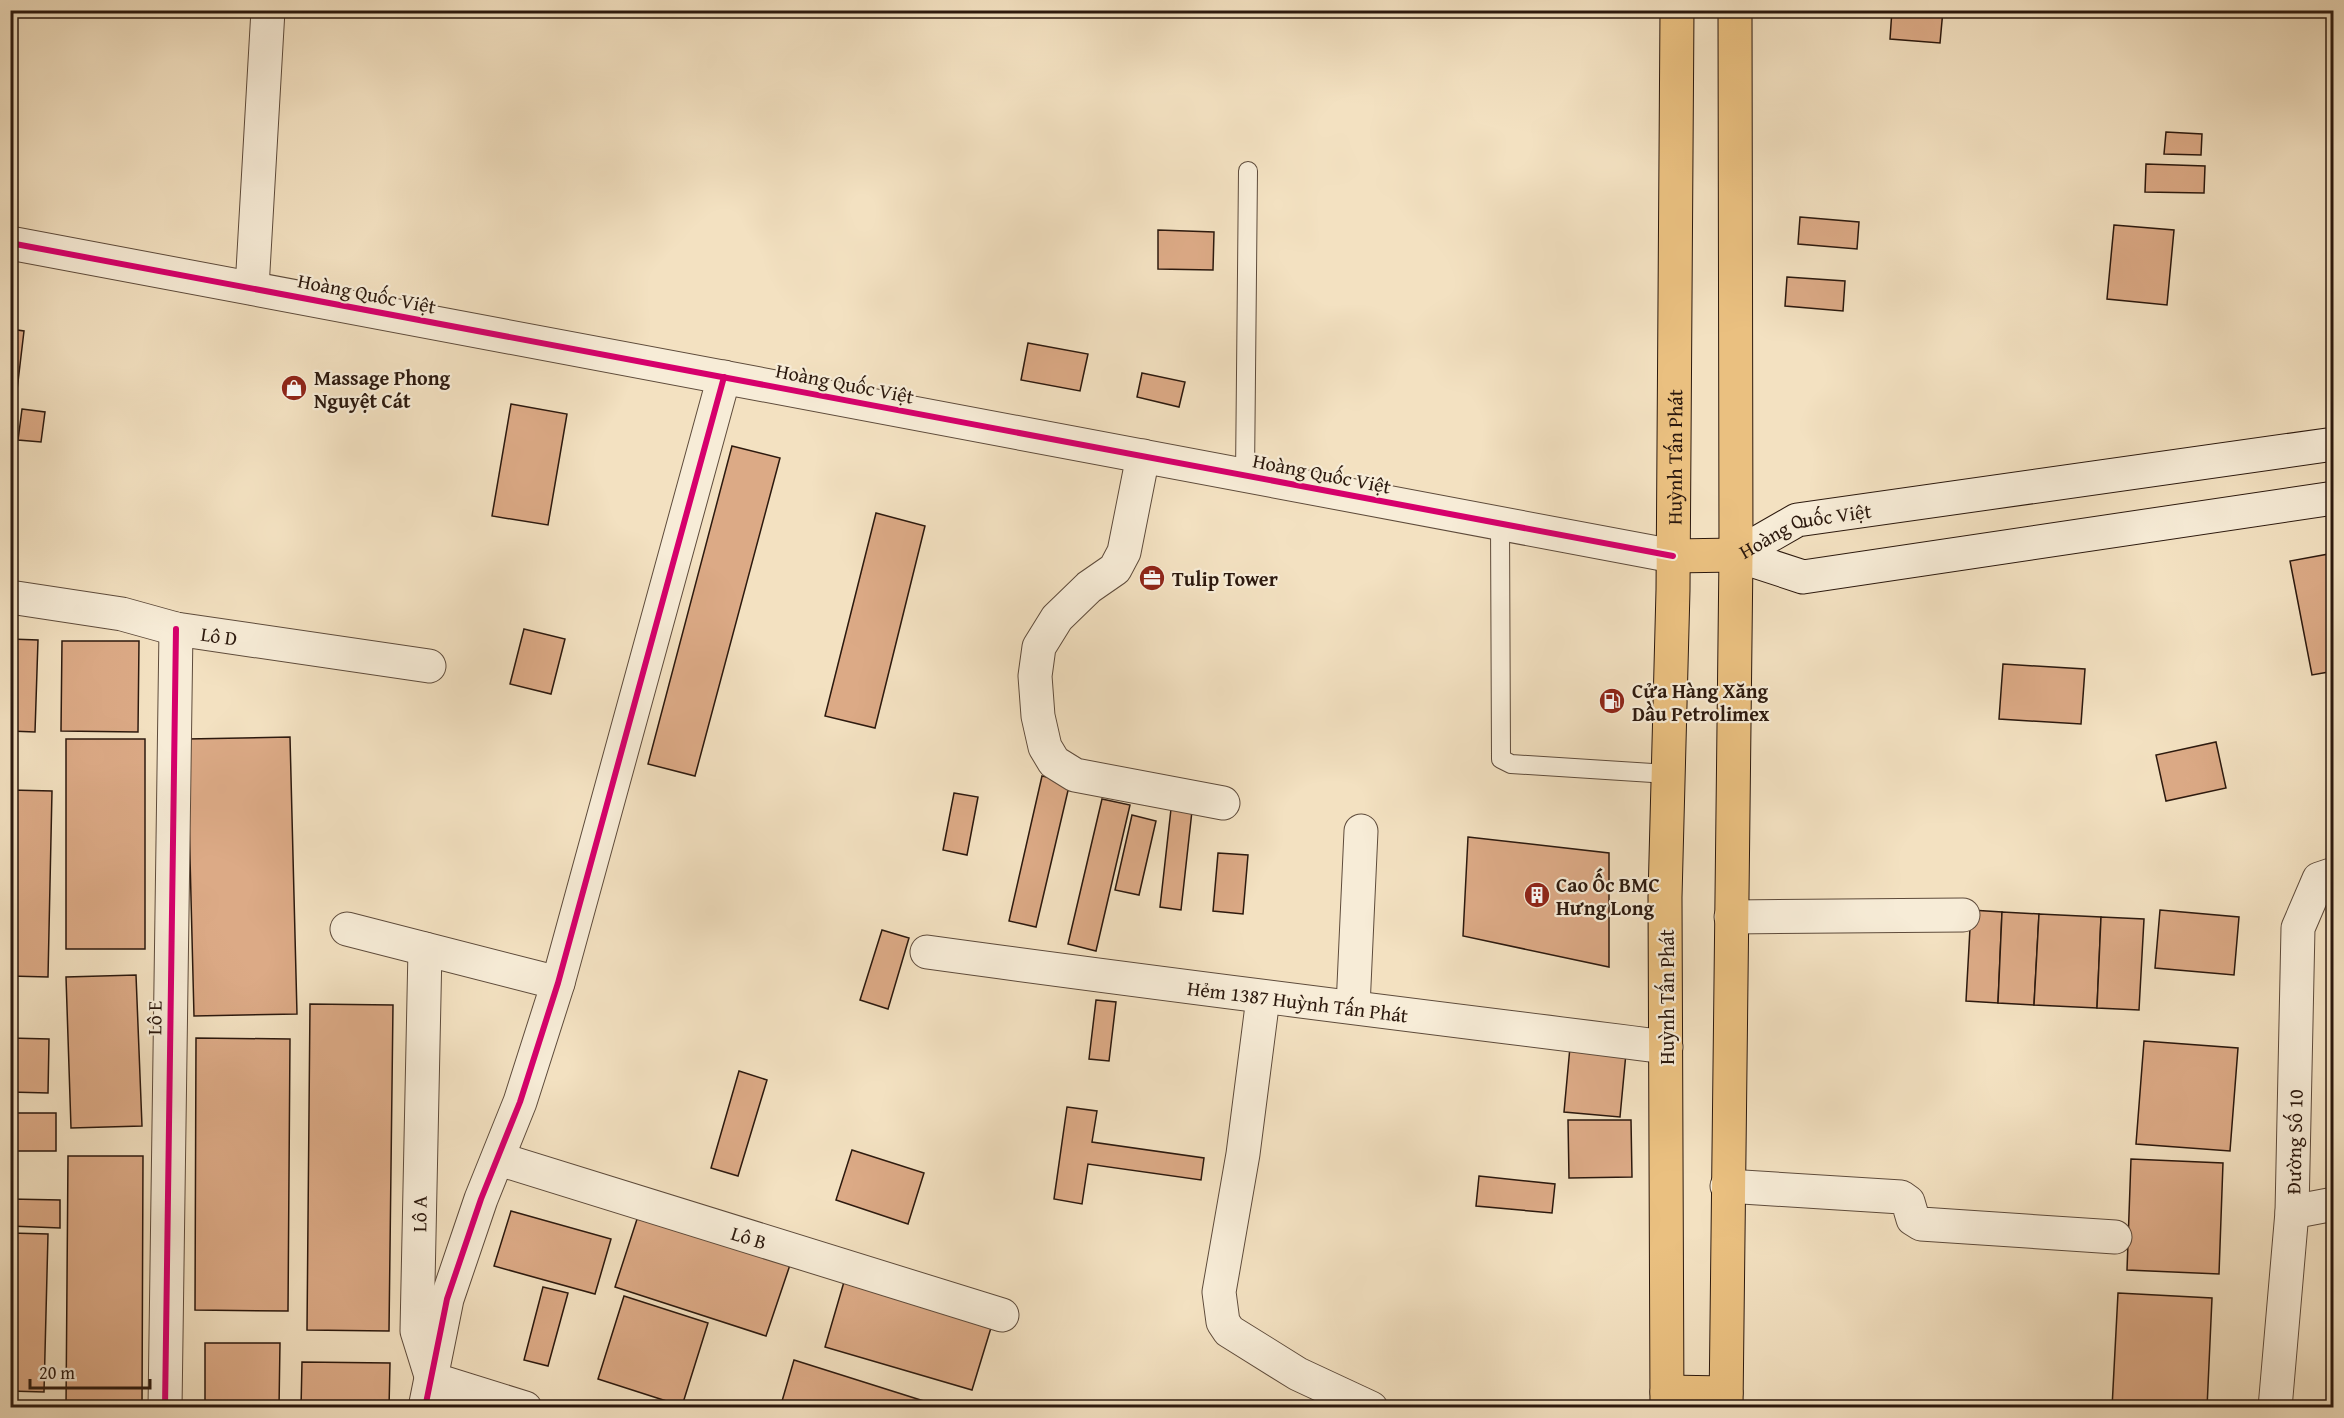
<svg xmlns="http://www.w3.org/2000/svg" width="2344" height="1418" viewBox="0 0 2344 1418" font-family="'Gentium Book Plus',serif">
<rect width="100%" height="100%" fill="#f3e1c1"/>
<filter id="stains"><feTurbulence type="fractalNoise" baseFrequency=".00333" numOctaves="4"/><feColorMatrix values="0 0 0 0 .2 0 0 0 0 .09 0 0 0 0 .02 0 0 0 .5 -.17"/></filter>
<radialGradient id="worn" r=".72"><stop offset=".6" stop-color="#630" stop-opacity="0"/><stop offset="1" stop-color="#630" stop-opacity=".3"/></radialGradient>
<g fill="#dcaa86" stroke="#2c190e" stroke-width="1.5">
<polygon points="1892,10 1943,10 1940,43 1890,39"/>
<polygon points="2166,132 2202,134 2201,155 2164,154"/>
<polygon points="2146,164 2205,166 2204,193 2145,192"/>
<polygon points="1800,217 1859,222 1857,249 1798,244"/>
<polygon points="2114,225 2174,230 2167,305 2107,299"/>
<polygon points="1158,230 1214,232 1213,270 1158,269"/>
<polygon points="1787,277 1845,281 1843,311 1785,306"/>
<polygon points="10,329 24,331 11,441 10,440"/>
<polygon points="1028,343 1088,354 1080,391 1021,380"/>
<polygon points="1142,373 1185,382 1179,407 1137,397"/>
<polygon points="511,404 567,414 548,525 492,516"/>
<polygon points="22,409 45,412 41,442 18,440"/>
<polygon points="732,446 780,458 695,776 648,764"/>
<polygon points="876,513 925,526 875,728 825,716"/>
<polygon points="2334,553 2334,671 2312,675 2290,561"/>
<polygon points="524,629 565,639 551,694 510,684"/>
<polygon points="10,639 38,640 35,732 10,731"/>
<polygon points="62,641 139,641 138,732 61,731"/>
<polygon points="2003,664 2085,669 2081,724 1999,719"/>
<polygon points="290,737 297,1014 194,1016 187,739"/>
<rect x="66" y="739" width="79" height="210"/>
<polygon points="2216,742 2226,788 2166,801 2156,755"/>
<polygon points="1042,776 1070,782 1036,927 1009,921"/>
<polygon points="10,790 52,791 48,977 10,976"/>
<polygon points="954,793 978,797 967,855 943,850"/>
<polygon points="1102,799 1130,805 1096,951 1068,944"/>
<polygon points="1171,809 1192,811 1181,910 1160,907"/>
<polygon points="1132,815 1156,821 1139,895 1115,890"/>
<polygon points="1468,837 1609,853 1609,967 1463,936"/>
<polygon points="1218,853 1248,855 1243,914 1213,911"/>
<polygon points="1971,910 2002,912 1998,1003 1966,1001"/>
<polygon points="2160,910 2239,917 2234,975 2155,968"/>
<polygon points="2002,912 2039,914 2034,1005 1998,1003"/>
<polygon points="2039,914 2101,917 2097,1008 2034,1005"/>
<polygon points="2101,917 2144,919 2139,1010 2097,1008"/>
<polygon points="882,930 909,938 888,1009 860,1000"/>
<polygon points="136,975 142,1126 71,1128 66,977"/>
<polygon points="1096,1000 1116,1002 1109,1061 1089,1059"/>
<polygon points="310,1004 393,1005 389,1331 307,1330"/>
<polygon points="10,1038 49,1039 48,1093 10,1092"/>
<polygon points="196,1038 290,1039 288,1311 195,1310"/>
<polygon points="2144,1041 2238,1048 2230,1151 2136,1144"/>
<polygon points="1570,1047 1626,1053 1620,1117 1564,1112"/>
<polygon points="739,1071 767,1080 738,1176 711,1168"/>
<polygon points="1067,1107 1097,1111 1092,1142 1204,1158 1201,1180 1088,1164 1082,1204 1054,1199"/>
<rect x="10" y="1113" width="46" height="38"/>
<polygon points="1568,1120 1631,1120 1632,1177 1569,1178"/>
<polygon points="852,1150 924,1173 908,1224 836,1200"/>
<polygon points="68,1156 143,1156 142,1408 66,1408"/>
<polygon points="2131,1159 2223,1163 2219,1274 2127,1270"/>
<polygon points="1479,1176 1555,1184 1552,1213 1476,1206"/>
<polygon points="10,1199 60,1200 60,1228 10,1226"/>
<polygon points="640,1210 792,1259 766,1336 615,1287"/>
<polygon points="511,1211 611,1239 595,1294 494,1266"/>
<polygon points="10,1233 48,1234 44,1392 10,1391"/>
<polygon points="846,1275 994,1318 972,1390 825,1347"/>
<polygon points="543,1287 568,1293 548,1366 524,1360"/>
<polygon points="2118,1293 2212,1298 2207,1408 2112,1408"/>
<polygon points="624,1296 708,1323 682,1406 598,1379"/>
<polygon points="205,1343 280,1343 279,1408 205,1408"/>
<polygon points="794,1360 946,1408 780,1408"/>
<polygon points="302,1362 390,1363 389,1408 301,1408"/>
</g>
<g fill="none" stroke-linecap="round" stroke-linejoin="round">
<g stroke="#5e4b3b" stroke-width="20">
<g id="service">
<polyline points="1245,475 1248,171"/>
<polyline points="1500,523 1501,759 1511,764 1668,774"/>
</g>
</g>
<g stroke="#5e4b3b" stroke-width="35">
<g id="minor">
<polyline points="252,288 268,10"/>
<polyline points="1143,456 1124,552 1115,569 1089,587 1057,618 1039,647 1035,676 1038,716 1045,747 1054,762 1075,775 1223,803"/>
<path id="s1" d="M 10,597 L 122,614 L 176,629 L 429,666"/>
<polyline points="1731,917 1963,915"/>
<polyline points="347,929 558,983"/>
<polyline points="425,949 417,1331 432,1379 525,1408"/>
<path id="s2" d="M 927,952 C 1173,986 1420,1016 1666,1047"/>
<polyline points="1263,998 1243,1154 1219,1292 1223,1322 1229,1331 1298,1374 1371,1408"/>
<polyline points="1353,1007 1361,831"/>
<path id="s3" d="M 499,1159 L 1002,1315"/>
<polyline points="1727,1186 1901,1197 1908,1202 1913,1219 1921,1224 2115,1237"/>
<polyline points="2292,1212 2334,1204"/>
<polyline points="165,1408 176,629"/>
<polyline points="425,1408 447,1299 481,1199 520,1102 558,983 724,377"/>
<path id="s4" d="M 2275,1408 L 2292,1212 L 2298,928 L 2319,879 L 2334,874"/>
</g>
</g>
<g stroke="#5e4b3b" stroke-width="35">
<polyline id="tertiary" points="10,243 1673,556"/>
</g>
<g stroke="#2c190e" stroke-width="35">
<g id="secondary">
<path id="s5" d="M 1736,555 L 1797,520 L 2334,444"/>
<polyline points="1736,555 1803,577 2334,498"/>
</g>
</g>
<g stroke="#2c190e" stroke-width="35">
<g id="primary">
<polyline points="1673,556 1736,555"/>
<polyline points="1667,1392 1726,1393"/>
<path id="s6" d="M 1667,1408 L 1665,897 L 1673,590 L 1677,10"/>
<polyline points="1726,1408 1736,555 1735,10"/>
</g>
</g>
<use href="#service" stroke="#f7ecd7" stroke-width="18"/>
<use href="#minor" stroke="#f7ecd7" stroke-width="33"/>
<use href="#tertiary" stroke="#f7ecd7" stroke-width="33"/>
<use href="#secondary" stroke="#f7ecd7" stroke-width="33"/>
<use href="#primary" stroke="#eac080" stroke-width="33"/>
<g stroke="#f7ecd7" stroke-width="10">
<g id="cycleway">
<polyline points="10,243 1673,556"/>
<polyline points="165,1408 176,629"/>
<polyline points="425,1408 447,1299 481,1199 520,1102 558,983 724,377"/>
</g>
</g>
<use href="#cycleway" stroke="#d6006c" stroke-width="6"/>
</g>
<defs>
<g id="shop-disc" transform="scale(1.35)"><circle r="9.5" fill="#8f2418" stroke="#f7ecd7"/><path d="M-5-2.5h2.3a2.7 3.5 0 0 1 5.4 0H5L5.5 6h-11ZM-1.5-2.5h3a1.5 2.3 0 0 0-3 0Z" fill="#fff"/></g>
<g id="office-disc" transform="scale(1.35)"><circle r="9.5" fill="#8f2418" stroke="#f7ecd7"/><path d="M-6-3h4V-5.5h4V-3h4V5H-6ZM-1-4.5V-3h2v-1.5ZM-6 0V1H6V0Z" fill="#fff"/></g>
<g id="fuel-disc" transform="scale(1.35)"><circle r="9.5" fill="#8f2418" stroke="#f7ecd7"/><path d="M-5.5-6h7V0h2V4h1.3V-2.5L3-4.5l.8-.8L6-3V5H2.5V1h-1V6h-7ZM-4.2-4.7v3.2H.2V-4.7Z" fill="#fff"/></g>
<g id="building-disc" transform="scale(1.35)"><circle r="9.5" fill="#8f2418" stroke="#f7ecd7"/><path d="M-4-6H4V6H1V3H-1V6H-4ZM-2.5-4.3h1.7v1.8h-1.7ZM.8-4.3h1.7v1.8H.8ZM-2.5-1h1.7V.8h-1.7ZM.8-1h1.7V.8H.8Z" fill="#fff"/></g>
</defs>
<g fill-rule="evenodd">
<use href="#shop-disc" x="294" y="388"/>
<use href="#office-disc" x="1152" y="578"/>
<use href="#fuel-disc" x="1612" y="701"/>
<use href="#building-disc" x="1537" y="895"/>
</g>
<g text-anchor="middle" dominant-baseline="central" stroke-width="4.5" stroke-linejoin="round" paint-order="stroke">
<g font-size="20" fill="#2c190e" stroke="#f7ecd7">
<text transform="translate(367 293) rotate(11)">Hoàng Quốc Việt</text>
<text transform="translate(845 383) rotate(11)">Hoàng Quốc Việt</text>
<text stroke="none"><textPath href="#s6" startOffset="951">Huỳnh Tấn Phát</textPath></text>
<text transform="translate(1322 473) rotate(11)">Hoàng Quốc Việt</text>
<text stroke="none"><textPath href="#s5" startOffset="75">Hoàng Quốc Việt</textPath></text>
<text stroke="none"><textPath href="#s1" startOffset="213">Lô D</textPath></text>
<text transform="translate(1666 997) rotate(-90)">Huỳnh Tấn Phát</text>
<text stroke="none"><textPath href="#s2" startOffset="374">Hẻm 1387 Huỳnh Tấn Phát</textPath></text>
<text transform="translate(154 1018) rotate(-89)">Lô E</text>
<text stroke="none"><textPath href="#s4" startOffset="267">Đường Số 10</textPath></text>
<text transform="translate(419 1214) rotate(-89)">Lô A</text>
<text stroke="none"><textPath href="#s3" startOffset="262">Lô B</textPath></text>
</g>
<g font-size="20" font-weight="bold" fill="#2c190e" stroke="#f7ecd7" text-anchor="start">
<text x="314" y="377">Massage Phong<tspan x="314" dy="23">Nguyệt Cát</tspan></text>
<text x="1172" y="578">Tulip Tower</text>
<text x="1632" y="690">Cửa Hàng Xăng<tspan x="1632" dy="23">Dầu Petrolimex</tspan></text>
<text x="1556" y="884">Cao Ốc BMC<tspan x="1556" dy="23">Hưng Long</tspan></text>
</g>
</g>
<rect width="2344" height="1418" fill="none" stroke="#f3e1c1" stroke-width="36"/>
<rect x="12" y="12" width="2320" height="1394" fill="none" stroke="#2c190e" stroke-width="3"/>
<rect x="18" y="18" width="2308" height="1382" fill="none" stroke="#2c190e" stroke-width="1.5"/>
<path d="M30 1379v9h120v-9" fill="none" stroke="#2c190e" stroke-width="3"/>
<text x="39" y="1379" font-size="18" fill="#2c190e" stroke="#f7ecd7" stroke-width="4.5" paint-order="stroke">20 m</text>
<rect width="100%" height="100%" filter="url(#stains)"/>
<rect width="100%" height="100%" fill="url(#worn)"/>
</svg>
